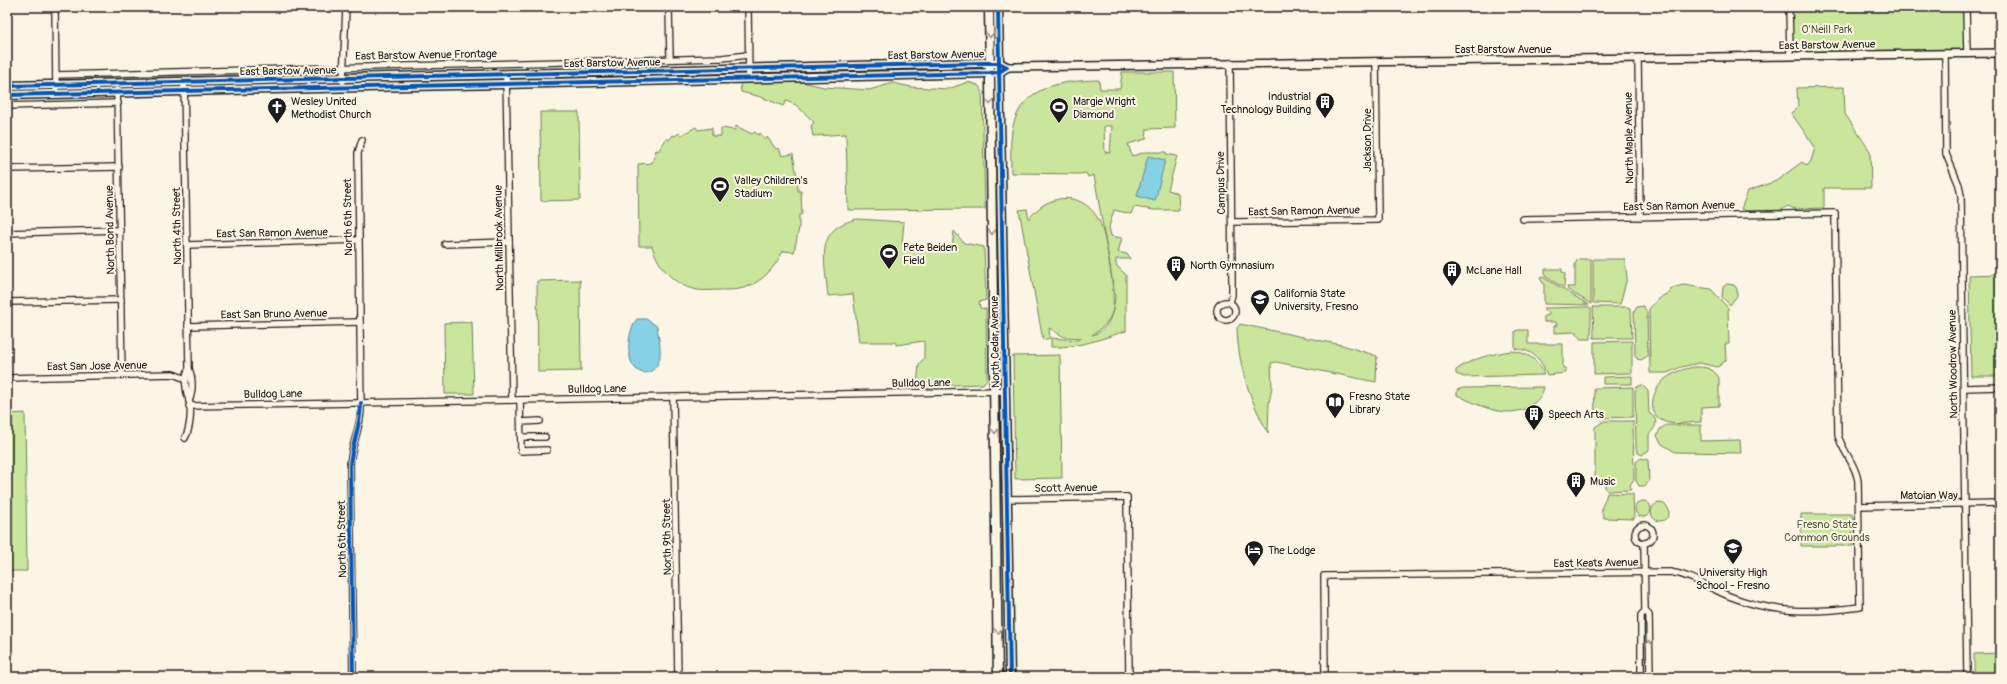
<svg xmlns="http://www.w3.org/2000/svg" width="2007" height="684" viewBox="0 0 2007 684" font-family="Pangolin,sans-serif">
<rect width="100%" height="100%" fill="#fcf5e5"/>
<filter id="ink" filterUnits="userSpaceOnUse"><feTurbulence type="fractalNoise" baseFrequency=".025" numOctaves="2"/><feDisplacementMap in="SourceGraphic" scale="8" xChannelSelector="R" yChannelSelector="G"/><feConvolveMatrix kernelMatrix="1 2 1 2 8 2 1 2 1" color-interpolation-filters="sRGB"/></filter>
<g filter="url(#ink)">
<g fill="#cae59c" stroke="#73805c" fill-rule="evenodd">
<polygon points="1795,7 1964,7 1965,50 1792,52 1792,10"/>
<path d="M 1122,72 L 1174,72 L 1175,128 L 1147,129 L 1146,139 L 1128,144 L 1132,156 L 1146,152 L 1166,152 L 1166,154 L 1177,156 L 1168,190 L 1178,193 L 1179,210 L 1154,210 L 1134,207 L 1131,214 L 1114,210 L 1109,227 L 1111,236 L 1122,238 L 1118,252 L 1127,254 L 1130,259 L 1116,259 L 1116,265 L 1126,275 L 1126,331 C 1101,339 1078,348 1051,347 L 1051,338 L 1077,340 L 1082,338 L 1064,337 L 1049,328 L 1050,338 L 1043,340 L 1019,210 L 1027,209 L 1029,219 C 1045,195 1080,189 1097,217 C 1106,230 1117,298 1112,313 C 1108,323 1101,329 1092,335 C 1109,331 1114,311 1115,296 L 1094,175 L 1088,177 L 1086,173 L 1079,174 L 1011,173 C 1011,160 1010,144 1012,130 C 1021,85 1061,81 1099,80 L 1100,89 L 1120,89 ZM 1104,126 L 1112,126 L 1110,153 L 1105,152 Z"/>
<polygon points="802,82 824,87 869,90 893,83 911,87 948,89 968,82 978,85 982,91 985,209 848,210 846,134 813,136 811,126 814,122 796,105 786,101 783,106 761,97 741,92 740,83"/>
<polygon points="1844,87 1845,114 1870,151 1871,188 1824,188 1824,208 1795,209 1788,206 1781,210 1747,211 1741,209 1748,191 1776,181 1802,162 1807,166 1811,161 1815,147 1791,113 1798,107 1797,88"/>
<polygon points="540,112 579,112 580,200 541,201"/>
<path d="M 736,126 L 752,134 L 754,132 L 759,135 L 760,133 L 765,139 L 767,137 L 776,149 L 779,148 L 782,156 L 793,154 C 795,167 798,178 798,191 L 801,191 L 802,214 L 799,215 L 799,228 L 794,252 L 783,251 C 776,264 769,275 755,283 C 744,290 733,290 720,290 C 713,290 705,291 698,290 C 675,287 658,267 652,246 L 639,246 L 638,164 L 652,163 L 656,150 L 658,151 L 667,138 L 669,140 L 673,135 L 675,136 L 679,133 L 681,135 L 696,127 L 698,130 L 712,128 L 712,136 L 721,136 L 721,128 L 735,130 Z"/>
<path d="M 858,219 L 904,222 L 902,244 L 952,248 L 954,231 L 964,243 L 984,247 L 986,300 L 979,302 L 980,308 L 986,309 L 987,379 L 983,384 L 917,386 L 919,364 L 924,358 L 924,341 L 896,345 L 896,342 L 859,342 L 853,294 L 828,296 C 825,261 813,228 858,219 Z"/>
<polygon points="1578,259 1591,259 1591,304 1568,290 1567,287 1575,287 1575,264"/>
<polygon points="1593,259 1625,259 1627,278 1620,304 1593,303"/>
<polygon points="1545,269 1562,269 1562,272 1565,273 1564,288 1545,276"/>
<polygon points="2000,274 2000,376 1971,376 1969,275"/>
<polygon points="1543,277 1589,305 1544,304 1544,285 1540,278"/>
<polygon points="580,280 581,371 538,372 537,281"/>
<polygon points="1727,284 1734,285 1737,289 1737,296 1730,305 1722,297 1723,287"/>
<polygon points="1683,285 1711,289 1728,308 1729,344 1725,344 1726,360 1718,367 1699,363 1681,367 1667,373 1650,373 1649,309 1659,298 1670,292 1670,289"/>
<polygon points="1643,306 1647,312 1648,356 1641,360 1637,359 1635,355 1634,312 1637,307"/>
<polygon points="1589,307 1591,308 1591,339 1580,339 1580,335 1576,335 1576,332 1554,333 1554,326 1557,325 1556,322 1544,322 1544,316 1549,315 1549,312 1544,311 1544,308"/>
<polygon points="1593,307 1628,307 1631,309 1632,338 1594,338"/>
<polygon points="472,322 474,394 445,394 444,323"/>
<path d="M 1240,324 L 1342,345 L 1377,356 L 1376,382 L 1276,362 L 1271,363 L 1272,387 L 1269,403 L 1268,433 C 1250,400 1238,366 1237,328 Z"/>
<path d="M 1518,330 L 1528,330 L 1528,344 L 1563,344 L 1563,368 L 1566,368 L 1566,373 L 1547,375 C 1542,360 1532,349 1515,349 L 1515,331 Z"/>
<polygon points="1632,341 1632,373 1594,374 1594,342"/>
<path d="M 1511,351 C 1526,352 1540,360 1544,375 L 1464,377 L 1456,374 L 1456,370 C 1472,358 1492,354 1511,351 Z"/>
<polygon points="1060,355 1062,478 1015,479 1013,356"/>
<path d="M 1694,367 C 1705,367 1713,367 1719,378 L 1719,406 L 1701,407 L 1701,422 C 1690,422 1673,426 1663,421 C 1645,413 1653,389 1665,379 C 1674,372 1683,369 1694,367 Z"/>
<polygon points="1632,376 1632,384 1603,384 1603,377"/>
<path d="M 1642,385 L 1648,391 L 1649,413 C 1659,419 1657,427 1649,434 L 1649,450 L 1642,455 L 1638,453 L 1636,448 L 1635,391 L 1637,387 Z"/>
<path d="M 1544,387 C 1543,393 1540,398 1535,402 C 1512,423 1480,406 1457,395 L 1457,390 L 1463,388 Z"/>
<polygon points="1633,387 1633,417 1601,418 1595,412 1594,388"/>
<polygon points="25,413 27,571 7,571 7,414"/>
<polygon points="1604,421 1633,421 1634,479 1630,485 1631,490 1607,491 1603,482 1595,477 1595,427"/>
<polygon points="1666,425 1701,425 1701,441 1740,440 1741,453 1675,452 1662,444 1657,436 1660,429"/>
<polygon points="1641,458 1648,460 1649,482 1644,486 1639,486 1636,481 1636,462"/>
<path d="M 1607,493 L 1633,494 L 1634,519 L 1604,518 C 1598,508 1605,502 1607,493 Z"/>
<circle cx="1643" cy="509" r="8"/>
<circle cx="1660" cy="512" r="9"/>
<polygon points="1801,514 1852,514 1853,546 1801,546"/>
<polygon points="2000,653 2000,677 1974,677 1974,654"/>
</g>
<g fill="#87d1e7" stroke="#5c8996">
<polygon points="1148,156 1165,160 1155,201 1137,196"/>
<path d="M 637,319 L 646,319 L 657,326 C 658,335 661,347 660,356 C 659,368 646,380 635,368 C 625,357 628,330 637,319 Z"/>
</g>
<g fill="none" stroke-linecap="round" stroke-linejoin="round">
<g stroke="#1c1c1c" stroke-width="8">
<g id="minor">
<polyline points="55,7 56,88"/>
<polyline points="669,7 670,59"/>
<polyline points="748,7 749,78"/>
<polyline points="1789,7 1790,56"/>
<polyline points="1966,7 1967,54"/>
<polyline points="1945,54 1946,154 1959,185 1961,196 1967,677"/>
<polyline points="1638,58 1640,217"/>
<polyline points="1230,63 1232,277 1232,295 1230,302"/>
<polyline points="56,75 722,58 748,55"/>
<polyline points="506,75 512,400"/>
<polyline points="343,81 346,7"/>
<path d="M 184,82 L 189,369 C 193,378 193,392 189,401"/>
<polyline points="117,90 122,375"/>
<polyline points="7,106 118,103"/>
<polyline points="7,169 119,167"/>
<polyline points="1232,222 1378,220 1376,61"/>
<polyline points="7,233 120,230"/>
<polyline points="445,244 509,242"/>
<polyline points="187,245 358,240"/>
<circle cx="1226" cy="311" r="9"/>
<polyline points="7,302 121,300"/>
<polyline points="188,326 360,322"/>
<polyline points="7,378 173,374 186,379"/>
<polyline points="1964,388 2000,387"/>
<polyline points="673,397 678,677"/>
<polyline points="520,400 521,451 547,450"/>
<polyline points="189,406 1005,391"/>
<polyline points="521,422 540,421"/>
<polyline points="521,437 545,437"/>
<path d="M 185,438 C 190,429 192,411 189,400 C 186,391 183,379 189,369"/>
<polyline points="1006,499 1127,497 1129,677"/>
<polyline points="1859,506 2000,503"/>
<circle cx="1644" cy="534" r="9"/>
<polyline points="1645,611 1649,615 1650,677"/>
<path d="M 353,677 L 350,465 C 351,446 360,429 361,410 L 358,153 L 362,140"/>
<path d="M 1325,677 L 1324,576 L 1670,572 C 1692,575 1709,588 1729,596 C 1774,614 1814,613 1860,607 L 1858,481 C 1856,464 1842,451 1838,435 L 1835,213 L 1523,219"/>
<polyline points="1641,677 1641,615 1645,611 1644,544"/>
</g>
</g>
<g stroke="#1c1c1c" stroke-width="10">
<polyline id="tertiary" points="1007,67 2000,53"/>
</g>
<g stroke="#1c1c1c" stroke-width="11">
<g id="secondary">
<polyline points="989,7 998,677"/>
<polyline points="998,7 1010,677"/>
<polyline points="7,86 982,63 999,63 1007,67 999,72 990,73 7,95"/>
</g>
</g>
<use href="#minor" stroke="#fcf5e5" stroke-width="5.5"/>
<use href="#tertiary" stroke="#fcf5e5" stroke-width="7"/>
<use href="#secondary" stroke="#fcf5e5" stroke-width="8"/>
<g stroke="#fcf5e5" stroke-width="6">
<g id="cycleway">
<polyline points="998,7 1010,677"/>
<polyline points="7,86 982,63 999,63 1007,67 999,72 990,73 7,95"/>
<path d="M 353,677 L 350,465 C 352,444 361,425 361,403"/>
</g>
</g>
<use href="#cycleway" stroke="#0057b8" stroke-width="4"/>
</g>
<defs><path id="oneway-chevron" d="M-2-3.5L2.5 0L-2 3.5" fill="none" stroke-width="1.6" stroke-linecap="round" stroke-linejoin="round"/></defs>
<g stroke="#97938b">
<use href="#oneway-chevron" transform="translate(990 35) rotate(89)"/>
<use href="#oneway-chevron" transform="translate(990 102) rotate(89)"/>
<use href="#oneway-chevron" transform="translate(992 232) rotate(89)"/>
<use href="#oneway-chevron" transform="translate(995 431) rotate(89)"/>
<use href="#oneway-chevron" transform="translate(998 631) rotate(90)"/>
<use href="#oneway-chevron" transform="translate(1649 643) rotate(-91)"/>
</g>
</g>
<defs>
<g id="building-pin" transform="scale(1)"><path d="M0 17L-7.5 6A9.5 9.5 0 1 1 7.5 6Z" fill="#1c1c1c" stroke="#fcf5e5"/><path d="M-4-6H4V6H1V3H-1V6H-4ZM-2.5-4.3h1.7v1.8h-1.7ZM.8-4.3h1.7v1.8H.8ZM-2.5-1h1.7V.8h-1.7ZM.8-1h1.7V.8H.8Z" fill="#fff"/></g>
<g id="church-pin" transform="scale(1)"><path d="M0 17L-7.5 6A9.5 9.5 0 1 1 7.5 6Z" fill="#1c1c1c" stroke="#fcf5e5"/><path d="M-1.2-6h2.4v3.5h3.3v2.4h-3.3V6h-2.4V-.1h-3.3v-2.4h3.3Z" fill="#fff"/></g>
<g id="stadium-pin" transform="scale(1)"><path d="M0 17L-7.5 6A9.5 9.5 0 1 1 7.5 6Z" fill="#1c1c1c" stroke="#fcf5e5"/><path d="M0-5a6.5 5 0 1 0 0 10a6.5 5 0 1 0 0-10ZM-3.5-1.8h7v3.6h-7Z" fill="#fff"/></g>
<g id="university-pin" transform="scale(1)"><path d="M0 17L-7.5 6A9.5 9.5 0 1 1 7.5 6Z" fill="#1c1c1c" stroke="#fcf5e5"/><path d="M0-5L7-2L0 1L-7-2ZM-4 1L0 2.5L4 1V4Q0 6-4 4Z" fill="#fff"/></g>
<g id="library-pin" transform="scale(1)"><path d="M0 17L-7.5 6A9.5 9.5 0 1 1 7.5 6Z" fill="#1c1c1c" stroke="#fcf5e5"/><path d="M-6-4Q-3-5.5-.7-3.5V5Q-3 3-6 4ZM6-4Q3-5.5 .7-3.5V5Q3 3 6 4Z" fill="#fff"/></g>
<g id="school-pin" transform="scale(1)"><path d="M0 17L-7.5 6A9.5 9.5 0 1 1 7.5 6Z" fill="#1c1c1c" stroke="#fcf5e5"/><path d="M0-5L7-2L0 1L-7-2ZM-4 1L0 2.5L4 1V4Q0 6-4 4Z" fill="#fff"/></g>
<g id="hotel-pin" transform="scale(1)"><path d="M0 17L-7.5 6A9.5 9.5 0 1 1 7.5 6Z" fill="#1c1c1c" stroke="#fcf5e5"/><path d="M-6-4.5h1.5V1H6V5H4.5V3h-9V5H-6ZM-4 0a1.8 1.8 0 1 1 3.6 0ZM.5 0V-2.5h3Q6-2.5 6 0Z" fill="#fff"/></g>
</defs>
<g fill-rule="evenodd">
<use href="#building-pin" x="1325" y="102"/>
<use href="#church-pin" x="277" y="107"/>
<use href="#stadium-pin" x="1059" y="107"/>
<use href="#stadium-pin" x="720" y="186"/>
<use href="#stadium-pin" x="889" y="253"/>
<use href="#building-pin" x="1176" y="265"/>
<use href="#building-pin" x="1452" y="270"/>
<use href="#university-pin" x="1260" y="299"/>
<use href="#library-pin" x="1335" y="402"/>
<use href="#building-pin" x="1534" y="414"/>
<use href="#building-pin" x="1576" y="481"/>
<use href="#school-pin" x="1733" y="548"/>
<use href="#hotel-pin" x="1254" y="550"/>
</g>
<g text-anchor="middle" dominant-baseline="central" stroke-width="4" stroke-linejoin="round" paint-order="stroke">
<g font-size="11" fill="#505842" stroke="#fcf5e5">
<text x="1827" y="29">O'Neill Park</text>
<text x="1827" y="524">Fresno State<tspan x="1827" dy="13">Common Grounds</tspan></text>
</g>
<g font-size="11" fill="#1c1c1c" stroke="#fcf5e5">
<text transform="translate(1827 45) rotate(-1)">East Barstow Avenue</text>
<text x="1503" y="49">East Barstow Avenue</text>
<text transform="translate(426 55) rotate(-1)">East Barstow Avenue Frontage</text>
<text transform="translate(936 55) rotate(-1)">East Barstow Avenue</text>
<text transform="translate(612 63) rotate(-1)">East Barstow Avenue</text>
<text transform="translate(288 71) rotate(-1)">East Barstow Avenue</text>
<text transform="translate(1629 138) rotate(-91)">North Maple Avenue</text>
<text transform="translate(1367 140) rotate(-90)">Jackson Drive</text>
<text transform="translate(1221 183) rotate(-91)">Campus Drive</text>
<text transform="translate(1679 206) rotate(-1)">East San Ramon Avenue</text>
<text transform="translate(1304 211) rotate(-1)">East San Ramon Avenue</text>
<text transform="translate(348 217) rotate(-91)">North 6th Street</text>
<text transform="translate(177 226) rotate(-91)">North 4th Street</text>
<text transform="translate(110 230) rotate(-91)">North Bond Avenue</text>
<text transform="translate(272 233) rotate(-1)">East San Ramon Avenue</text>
<text transform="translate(499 238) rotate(-91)">North Millbrook Avenue</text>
<text transform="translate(274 314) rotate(-1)">East San Bruno Avenue</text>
<text transform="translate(995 342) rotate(-91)">North Cedar Avenue</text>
<text transform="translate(1953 364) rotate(-91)">North Woodrow Avenue</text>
<text transform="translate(97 366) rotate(-1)">East San Jose Avenue</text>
<text transform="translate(921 383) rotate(-1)">Bulldog Lane</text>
<text transform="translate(597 389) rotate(-1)">Bulldog Lane</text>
<text transform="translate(273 394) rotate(-1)">Bulldog Lane</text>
<text transform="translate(1066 488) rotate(-1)">Scott Avenue</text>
<text x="1929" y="495">Matoian Way</text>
<text transform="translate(667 537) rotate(-91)">North 9th Street</text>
<text transform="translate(342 539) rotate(-91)">North 6th Street</text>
<text transform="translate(1596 563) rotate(-1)">East Keats Avenue</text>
</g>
<g font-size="11" fill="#1c1c1c" stroke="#fcf5e5" text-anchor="start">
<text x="1311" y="96" text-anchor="end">Industrial<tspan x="1311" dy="13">Technology Building</tspan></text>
<text x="291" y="101">Wesley United<tspan x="291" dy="13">Methodist Church</tspan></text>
<text x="1073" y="101">Margie Wright<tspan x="1073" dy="13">Diamond</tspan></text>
<text x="734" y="180">Valley Children's<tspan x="734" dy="13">Stadium</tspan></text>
<text x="903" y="247">Pete Beiden<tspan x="903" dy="13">Field</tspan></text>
<text x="1190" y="265">North Gymnasium</text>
<text x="1466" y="270">McLane Hall</text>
<text x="1274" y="293">California State<tspan x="1274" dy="13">University, Fresno</tspan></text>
<text x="1349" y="396">Fresno State<tspan x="1349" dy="13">Library</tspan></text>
<text x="1548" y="414">Speech Arts</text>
<text x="1590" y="481">Music</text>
<text x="1268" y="550">The Lodge</text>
<text x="1733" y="572" text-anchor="middle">University High<tspan x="1733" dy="13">School - Fresno</tspan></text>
</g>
</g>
<rect width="2007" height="684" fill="none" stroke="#fcf5e5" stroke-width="24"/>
<rect x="12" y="12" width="1983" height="660" fill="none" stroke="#1c1c1c" stroke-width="1.5" filter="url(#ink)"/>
</svg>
